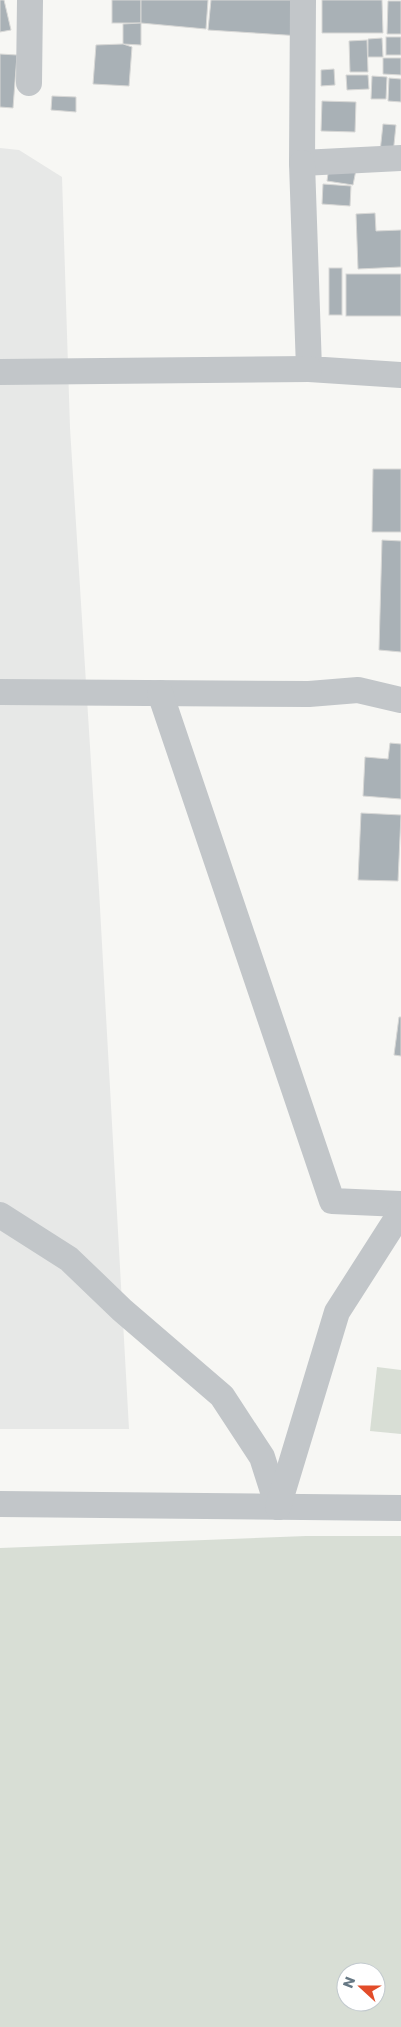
<svg xmlns="http://www.w3.org/2000/svg" width="401" height="2027" viewBox="0 0 401 2027" font-family="Poppins,sans-serif">
<rect width="100%" height="100%" fill="#f7f7f4"/>
<polygon fill="#e7e8e7" points="0,148 19,150 62,177 70,428 99,890 129,1429 0,1429"/>
<g fill="#d8ded5" fill-rule="evenodd">
<polygon points="377,1367 401,1370 401,1434 370,1431"/>
<path d="M 306,1536 L 401,1536 L 401,2027 L 0,2027 L 0,1548 ZM 346,1972 L 376,1972 L 376,2002 L 346,2002 Z"/>
</g>
<g fill="#a9b1b6" stroke="#d8d8d6">
<polygon points="0,0 4,0 11,30 0,32"/>
<rect x="112" y="0" width="29" height="23"/>
<polygon points="141,0 208,0 206,29 141,23"/>
<polygon points="211,0 301,0 301,36 208,30"/>
<polygon points="322,0 382,0 383,33 322,33"/>
<polygon points="388,1 401,1 401,34 387,34"/>
<polygon points="141,23 141,45 123,44 123,24"/>
<rect x="386" y="37" width="15" height="18"/>
<polygon points="382,38 383,57 368,57 368,39"/>
<polygon points="367,40 368,72 350,72 349,41"/>
<polygon points="123,44 132,47 129,86 93,84 96,45"/>
<polygon points="0,54 17,55 13,108 0,107"/>
<polygon points="383,58 401,58 401,75 383,74"/>
<polygon points="334,69 335,85 321,86 321,70"/>
<polygon points="346,75 368,75 369,89 347,90"/>
<polygon points="372,76 387,77 386,99 371,99"/>
<polygon points="389,78 401,79 401,102 388,101"/>
<polygon points="52,96 76,97 76,112 51,110"/>
<polygon points="322,101 356,102 355,132 321,131"/>
<polygon points="383,124 396,125 393,154 380,152"/>
<polygon points="329,166 356,170 353,185 327,181"/>
<polygon points="323,184 351,186 350,206 322,204"/>
<polygon points="375,213 376,231 401,230 401,267 358,269 356,214"/>
<rect x="329" y="268" width="13" height="47"/>
<rect x="346" y="274" width="55" height="42"/>
<polygon points="373,469 401,469 401,532 372,532"/>
<polygon points="382,540 401,541 401,652 379,650"/>
<polygon points="390,743 401,744 401,799 363,796 365,757 388,759"/>
<polygon points="361,813 401,815 398,881 358,880"/>
<polygon points="399,1017 401,1017 401,1056 394,1055"/>
</g>
<g fill="none" stroke-linecap="round" stroke-linejoin="round">
<g stroke="#c2c6c9" stroke-width="26">
<polyline points="303,0 302,163 401,158"/>
<polyline points="29,83 30,0"/>
<polyline points="302,163 309,369 401,375"/>
<polyline points="0,372 309,369"/>
<polyline points="0,692 309,694 358,690 401,700"/>
<polyline points="160,693 332,1201 401,1204"/>
<polyline points="0,1215 69,1259 122,1310 222,1396 262,1457 278,1507"/>
<polyline points="0,1504 401,1508"/>
<polyline points="278,1507 337,1312 401,1212"/>
</g>
</g>
<g transform="translate(361 1987) rotate(291)"><circle r="24" fill="#ffffff" stroke="#c2c9ce"/>
<path d="M0-4L9 19L0 12L-9 19Z" fill="#e24c29"/>
<text y="-8" font-size="14" font-weight="bold" text-anchor="middle" fill="#667884">N</text>
</g>
</svg>
